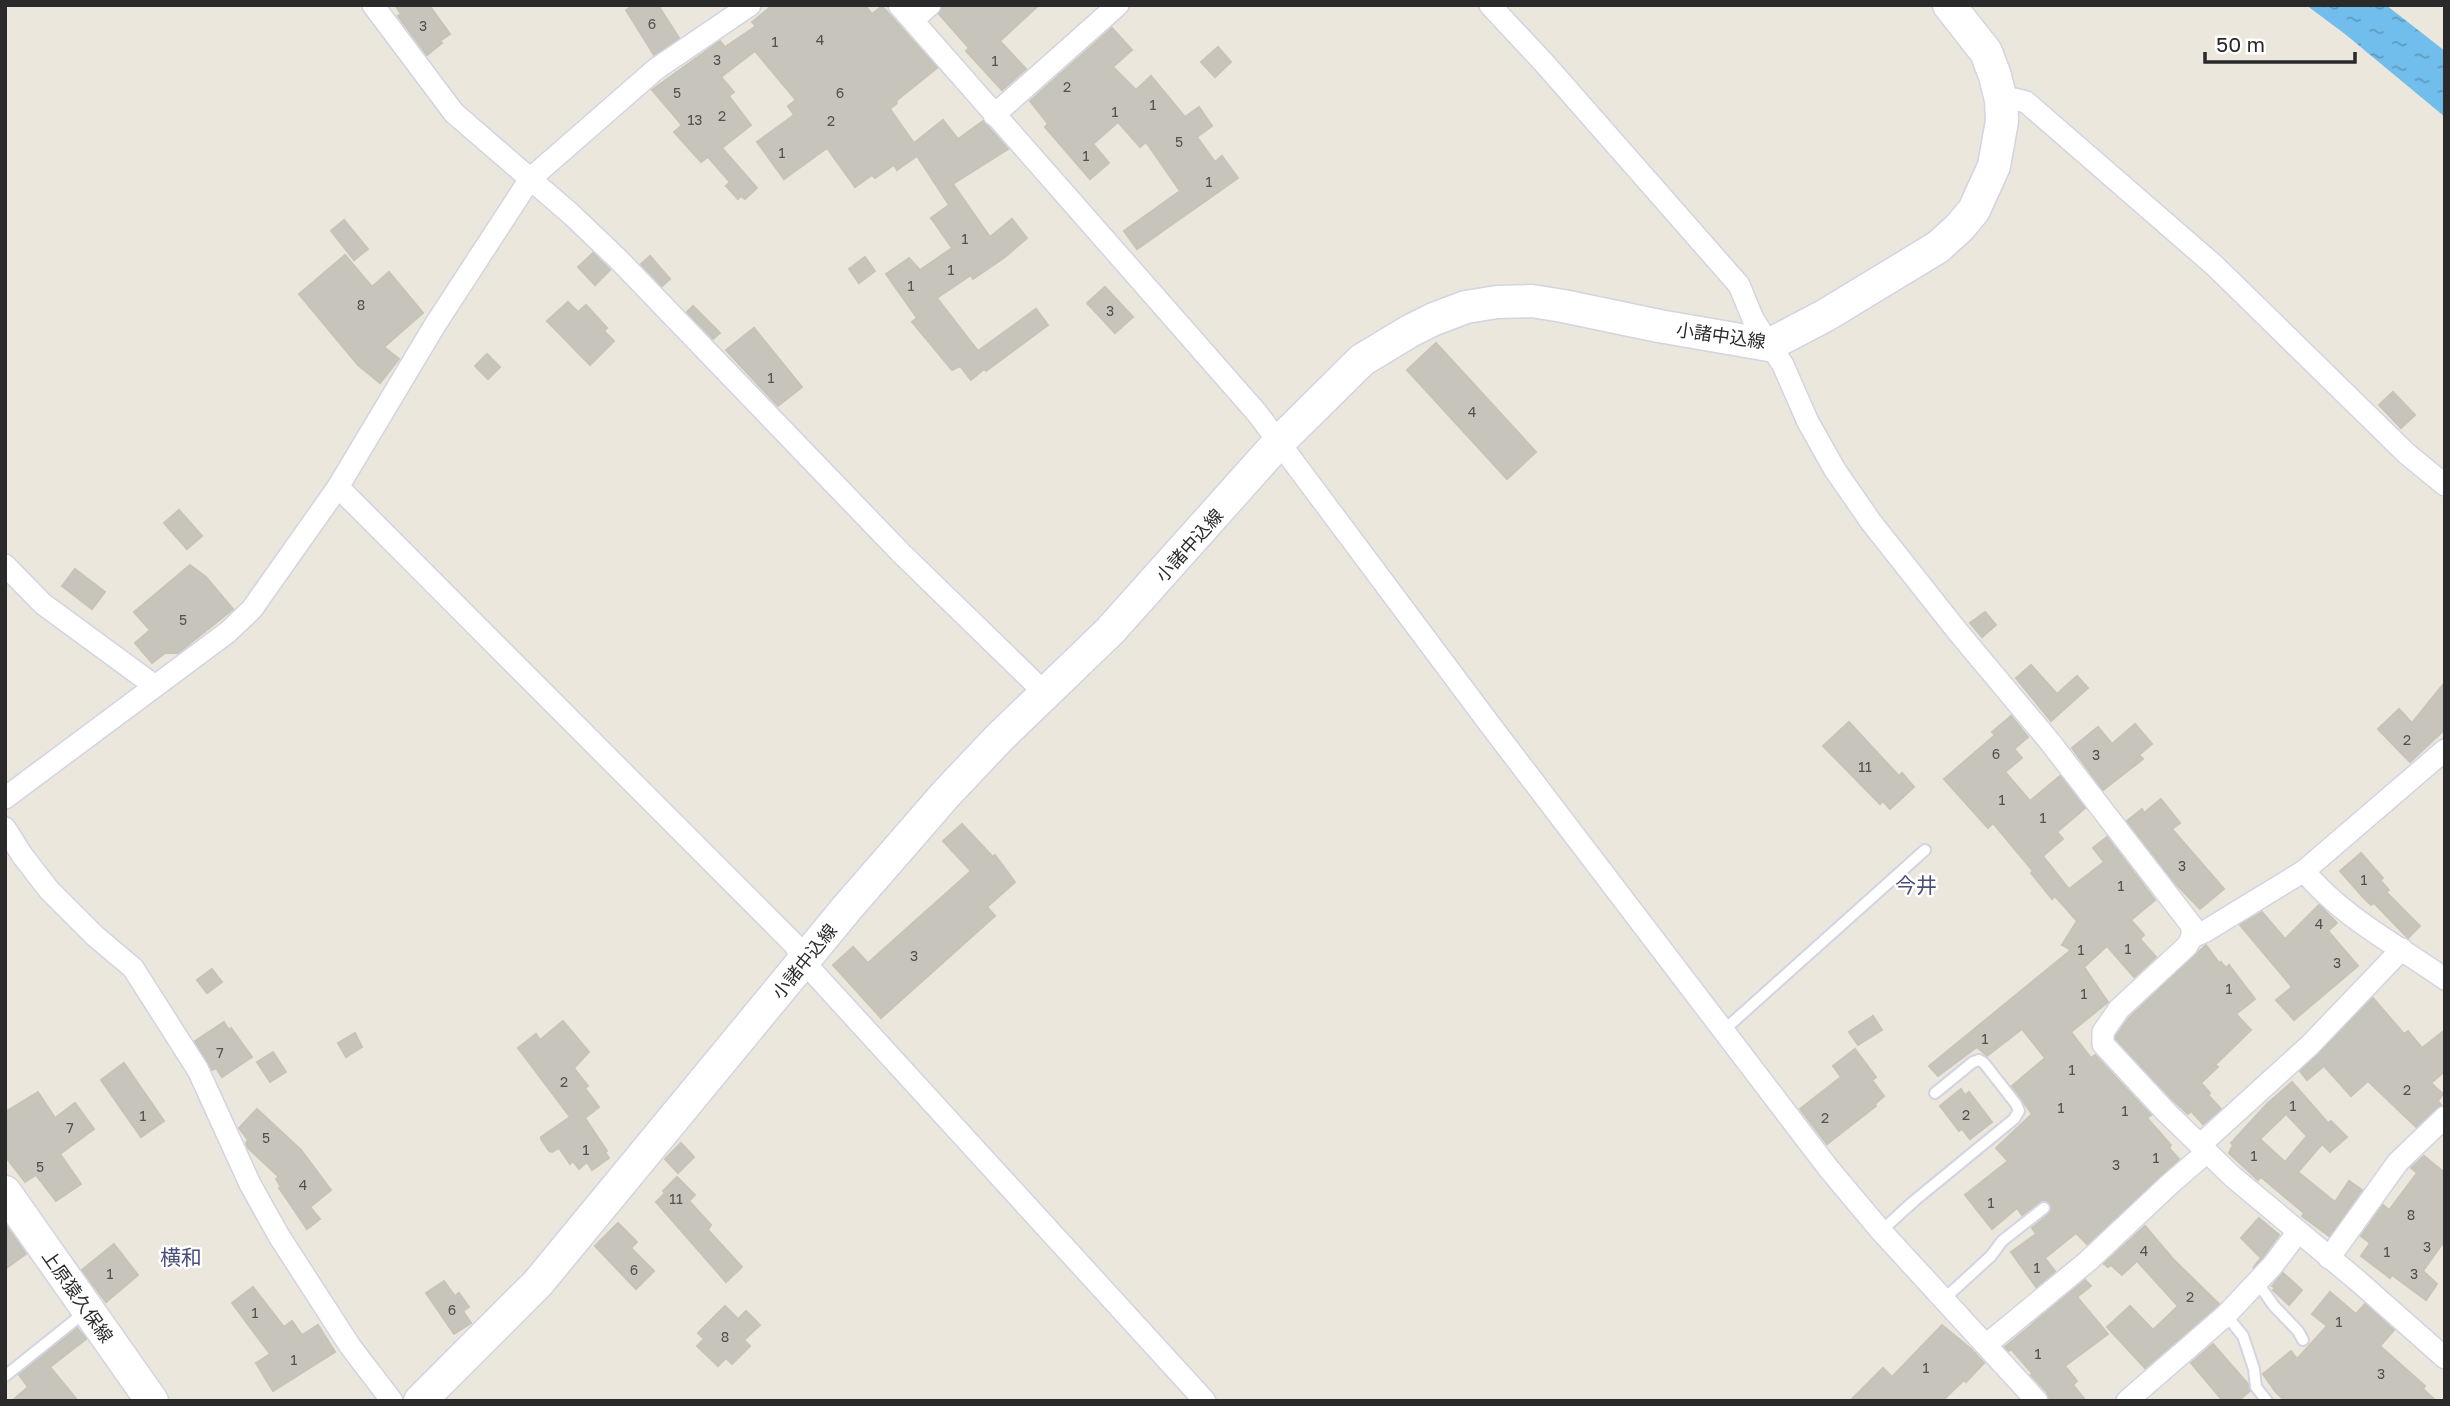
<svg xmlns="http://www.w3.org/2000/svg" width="2450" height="1406" viewBox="0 0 2450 1406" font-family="'Golos Text','Noto Sans JP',sans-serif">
<defs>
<pattern id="water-ripples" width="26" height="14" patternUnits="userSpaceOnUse" patternTransform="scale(1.75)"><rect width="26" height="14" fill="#71bdec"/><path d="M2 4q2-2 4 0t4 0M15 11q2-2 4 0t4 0" fill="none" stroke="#5d9abf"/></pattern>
</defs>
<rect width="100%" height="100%" fill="#ece7dc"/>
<polygon fill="url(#water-ripples)" points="2306,5 2386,5 2445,51 2445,117 2345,34"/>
<g fill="#c7c4bc" stroke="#c7c3b6" stroke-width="2" fill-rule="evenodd">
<polygon points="395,5 429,5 450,34 440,41 442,43 427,55 398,16 401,14"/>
<polygon points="634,5 658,5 679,38 654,55 626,10"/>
<polygon points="773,5 865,5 872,14 882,6 937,68 896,101 897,103 890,109 914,143 943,120 958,139 983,121 1008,149 953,184 990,237 1012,219 1027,238 1005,257 973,279 971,275 937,298 978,351 1036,309 1048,325 986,371 984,369 971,380 960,366 952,370 912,322 917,318 886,274 909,258 920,270 952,248 931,218 949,205 917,156 897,170 894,165 875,178 872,175 855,187 827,148 784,179 757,142 794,115 788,106 796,100 755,51 721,77 734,92 729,96 751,125 722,148 757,188 745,199 741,196 738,199 726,186 730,182 708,157 701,162 674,132 682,125 652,90 720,41 725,47 756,26 752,22"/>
<polygon points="943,5 1039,5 1000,41 1026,69 1002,90 966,51 969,48 939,14"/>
<polygon points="1112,28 1132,50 1113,67 1136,90 1151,76 1185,117 1199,107 1212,126 1197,137 1215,162 1222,156 1238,178 1137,249 1124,231 1180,191 1146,142 1140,147 1118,122 1093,144 1109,163 1090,179 1045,127 1048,124 1030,101"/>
<polygon points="1218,47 1231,62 1215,77 1201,62"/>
<polygon points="344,220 368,249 354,260 331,231"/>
<polygon points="593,253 610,270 595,285 578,267"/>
<polygon points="345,255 372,287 389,272 423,313 384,347 399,359 380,383 358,365 299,294"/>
<polygon points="650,256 670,279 662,286 641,264"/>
<polygon points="865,257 875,271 859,283 849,269"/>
<polygon points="1105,287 1133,317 1115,333 1087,303"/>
<polygon points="568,302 578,312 586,305 607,328 604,331 614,341 590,365 547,321"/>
<polygon points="693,306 720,333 713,339 687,312"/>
<polygon points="754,328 802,387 778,406 726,350"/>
<polygon points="1436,343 1536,452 1507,479 1407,370"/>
<polygon points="487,354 500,367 488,379 475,366"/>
<polygon points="2393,392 2415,415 2401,428 2379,405"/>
<polygon points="179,510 202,536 187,549 164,523"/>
<polygon points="190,565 206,577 233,609 178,653 165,653 152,663 135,643 150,630 134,612"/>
<polygon points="75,569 105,592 92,609 62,586"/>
<polygon points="1985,612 1996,625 1982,637 1970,623"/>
<polygon points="2031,665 2057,694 2077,676 2088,688 2051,721 2016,678"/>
<polygon points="2445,682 2445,729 2410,762 2378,729 2399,709 2412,723"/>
<polygon points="2011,716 2028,737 2014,749 2022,758 2005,772 2030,801 2060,776 2085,808 2057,832 2063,839 2043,856 2069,889 2104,862 2093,848 2107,837 2155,900 2131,920 2144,935 2140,939 2156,957 2134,977 2107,946 2084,967 2108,1002 2071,1032 2091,1058 2095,1055 2151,1115 2147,1118 2171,1145 2169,1148 2179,1159 2087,1244 2076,1233 2045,1258 2055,1271 2036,1287 2011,1252 2036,1234 2032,1228 2049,1214 2051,1204 2042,1200 2022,1215 2017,1208 1992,1229 1965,1195 2008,1161 1996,1148 2032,1114 2012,1086 2045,1058 2022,1029 1987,1056 1977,1047 1938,1076 1929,1066 2071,950 2062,945 2077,921 2055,896 2052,899 2031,873 2033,871 1993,823 1988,828 1944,779 1995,735 1992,732"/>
<polygon points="1849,722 1899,776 1902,773 1914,787 1890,809 1883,801 1880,804 1823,746"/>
<polygon points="2135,724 2152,744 2139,755 2143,759 2103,790 2072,748 2098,727 2112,744"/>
<polygon points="2161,799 2180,823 2172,829 2224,889 2200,909 2176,884 2127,821 2142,809 2144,813"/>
<polygon points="962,824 993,857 995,855 1015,882 987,907 995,916 881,1018 833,965 853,947 868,963 971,871 943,841"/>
<polygon points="2361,853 2383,878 2380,880 2389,890 2386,892 2420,926 2408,938 2374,903 2371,905 2362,896 2340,871"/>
<polygon points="2319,905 2337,923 2328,931 2358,966 2294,1020 2276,1000 2292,987 2240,925 2262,912 2285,939"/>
<polygon points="2206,945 2220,964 2221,962 2226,968 2229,965 2255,999 2236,1014 2251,1030 2215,1065 2218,1067 2201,1083 2210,1093 2208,1095 2221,1109 2203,1124 2191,1111 2188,1114 2170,1097 2116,1039 2116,1036 2129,1018"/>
<polygon points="212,969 222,982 207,993 197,980"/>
<polygon points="2373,998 2404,1034 2408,1031 2422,1048 2445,1030 2445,1071 2431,1083 2443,1094 2438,1101 2441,1105 2416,1127 2368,1081 2351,1096 2324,1066 2307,1080 2300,1071"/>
<polygon points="1873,1016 1882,1030 1858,1045 1849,1032"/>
<polygon points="563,1021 589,1052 574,1068 588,1086 585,1088 599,1107 585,1118 607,1151 605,1152 609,1158 592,1170 587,1162 579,1169 573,1161 570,1164 559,1148 552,1152 549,1151 541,1139 541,1137 570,1117 518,1048 536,1034 540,1040"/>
<polygon points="224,1022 229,1030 231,1028 252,1057 222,1077 216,1068 212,1070 195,1041"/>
<polygon points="355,1033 362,1047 346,1057 338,1043"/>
<polygon points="1855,1049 1876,1077 1872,1080 1884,1096 1875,1104 1876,1106 1827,1144 1800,1109 1841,1077 1833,1066"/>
<polygon points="273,1052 286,1072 270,1082 257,1062"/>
<polygon points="124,1063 164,1121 141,1137 101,1080"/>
<path d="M 2292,1082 L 2328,1123 L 2331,1121 L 2347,1137 L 2330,1152 L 2322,1144 L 2298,1172 L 2335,1202 L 2349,1181 L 2362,1190 L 2329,1236 L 2302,1216 L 2304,1213 L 2261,1177 L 2258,1180 L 2229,1153 L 2233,1145 L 2231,1143 L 2267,1104 ZM 2286,1114 L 2307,1136 L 2285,1162 L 2260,1139 Z"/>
<polygon points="1961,1089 1965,1095 1969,1092 1992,1122 1970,1139 1962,1129 1959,1131 1940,1106"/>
<polygon points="38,1092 55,1118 75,1103 94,1129 60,1154 81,1184 56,1201 36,1175 25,1182 5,1156 5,1112"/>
<polygon points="257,1109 301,1150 331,1190 310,1207 320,1219 307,1229 279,1188 281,1187 276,1179 279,1177 248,1148 246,1143 248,1140 239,1128"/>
<polygon points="681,1143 694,1157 678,1173 665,1159"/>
<polygon points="2424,1156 2445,1173 2445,1240 2423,1271 2437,1284 2426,1300 2392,1275 2390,1278 2361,1256 2370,1243 2361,1236 2383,1205 2389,1210 2417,1173 2411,1168"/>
<polygon points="677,1177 695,1195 689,1201 711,1225 708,1230 742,1267 726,1282 656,1202 665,1193 663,1191"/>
<polygon points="2259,1218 2279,1235 2263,1257 2253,1268 2261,1258 2241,1238"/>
<polygon points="618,1223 637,1242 631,1248 654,1271 636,1289 595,1246"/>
<polygon points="5,1224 26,1254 5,1269"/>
<polygon points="2145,1226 2173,1259 2219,1304 2145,1368 2107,1327 2130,1306 2153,1330 2178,1306 2137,1261 2122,1275 2111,1265 2108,1267 2104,1264"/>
<polygon points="114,1244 138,1275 106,1302 82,1270"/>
<polygon points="2283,1273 2302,1290 2289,1305 2273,1290 2275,1288 2272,1286"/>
<polygon points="2085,1280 2091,1286 2077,1297 2108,1334 2065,1366 2077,1381 2073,1385 2086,1401 2050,1401 2047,1392 2031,1375 2032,1373 2011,1349 2009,1351 2005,1347"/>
<polygon points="444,1281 455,1296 459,1293 469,1307 463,1311 471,1323 454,1334 426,1293"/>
<polygon points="253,1287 284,1327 292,1321 302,1335 318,1325 335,1352 273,1391 256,1363 270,1354 232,1303"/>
<polygon points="2330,1292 2356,1314 2365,1304 2394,1330 2380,1346 2425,1386 2423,1389 2436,1401 2285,1401 2275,1391 2263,1374 2291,1351 2297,1359 2327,1326 2312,1314"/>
<polygon points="725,1306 738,1319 746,1311 760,1325 744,1340 750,1346 732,1364 726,1358 718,1366 697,1346 704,1339 698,1333"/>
<polygon points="1942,1325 1971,1349 1984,1363 1966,1382 1964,1380 1942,1401 1850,1401 1883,1368 1892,1377"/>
<polygon points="77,1328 86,1339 50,1367 78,1401 12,1401 28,1387 19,1375"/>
<polygon points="2213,1344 2248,1384 2250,1391 2238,1401 2223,1401 2191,1363"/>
</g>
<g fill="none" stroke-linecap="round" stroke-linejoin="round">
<g stroke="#d2d3e3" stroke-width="14">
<g id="lane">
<polyline points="1724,1030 1925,850"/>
<polyline points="1881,1231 1914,1201 2014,1119 2019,1111 2016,1104 1984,1063 1979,1060 1973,1062 1935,1093"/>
<polyline points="2257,1282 2274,1306 2298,1331 2303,1340"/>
<polyline points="1944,1299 1991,1256 2002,1241 2044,1208"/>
<polyline points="2226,1315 2243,1336 2254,1369 2256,1387 2267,1401"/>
<polyline points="5,1376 85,1312"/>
</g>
</g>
<g stroke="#d2d3e3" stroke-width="24">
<g id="street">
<polyline points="373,5 454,113 572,215 619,260 901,553 1045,693"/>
<polyline points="899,5 1257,413 1491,726 1829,1169 1881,1231 2037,1401"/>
<polyline points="1490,5 1545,64 1739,285 1753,319 1783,365 1808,422 1835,470 1871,522 1958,632 2050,742 2192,926 2192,937 2187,946 2119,1009 2103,1032 2103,1044 2167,1113 2233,1177 2358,1281 2445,1358"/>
<polyline points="913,20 930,5"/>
<polyline points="2001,100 2014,99 2026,102 2215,266 2407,454 2445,485"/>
<polyline points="994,115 1118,5"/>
<polyline points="338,487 794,944 804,962 1205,1401"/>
<polyline points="5,565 43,604 155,686"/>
<polyline points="5,798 228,632 252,609 338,487 435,325 530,179 656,69 750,5"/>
<polyline points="5,828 22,855 49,890 95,936 133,968 198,1070 250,1184 279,1236 350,1346 392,1401"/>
<path d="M 2304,871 C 2342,917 2397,945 2445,979"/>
<polyline points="2192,937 2204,932 2304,871 2445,750"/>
<polyline points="2200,1145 2310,1045 2402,949"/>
<polyline points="2329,1258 2398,1162 2445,1117"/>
<polyline points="1986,1345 2088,1261 2171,1183 2207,1152"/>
<polyline points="2127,1401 2226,1315 2273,1265 2298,1232"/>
</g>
</g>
<g stroke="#d2d3e3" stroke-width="35">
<g id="secondary">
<polyline points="5,1192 152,1401"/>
<polyline points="420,1401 538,1283 847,908 946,794 999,738 1110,631 1279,442 1362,360 1410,331 1434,319 1466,307 1497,302 1532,301 1563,306 1659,326 1769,345 1826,315 1938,247 1960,227 1974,210 1994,166 2002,121 2001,100 1995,76 1986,52 1949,5"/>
</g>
</g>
<use href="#lane" stroke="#fff" stroke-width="10"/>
<use href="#street" stroke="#fff" stroke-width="21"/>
<use href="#secondary" stroke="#fff" stroke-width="32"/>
</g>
<g text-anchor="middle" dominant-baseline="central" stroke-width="5" stroke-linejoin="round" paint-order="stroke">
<g font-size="14" fill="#51504e">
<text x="652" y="23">6</text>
<text x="423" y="25">3</text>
<text x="820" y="39">4</text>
<text x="775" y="41">1</text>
<text x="717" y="59">3</text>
<text x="995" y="60">1</text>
<text x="1067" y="86">2</text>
<text x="677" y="92">5</text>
<text x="840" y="92">6</text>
<text x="1153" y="104">1</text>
<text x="1115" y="111">1</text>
<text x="722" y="115">2</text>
<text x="695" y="119">13</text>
<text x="831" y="120">2</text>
<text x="1179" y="141">5</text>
<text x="782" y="152">1</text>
<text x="1086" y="155">1</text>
<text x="1209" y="181">1</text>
<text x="965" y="238">1</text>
<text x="951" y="269">1</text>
<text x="911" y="285">1</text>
<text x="361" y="304">8</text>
<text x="1110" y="310">3</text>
<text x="771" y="377">1</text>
<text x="1472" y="411">4</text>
<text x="183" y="619">5</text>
<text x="2407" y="739">2</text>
<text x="1996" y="753">6</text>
<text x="2096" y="754">3</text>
<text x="1865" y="766">11</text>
<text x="2002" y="799">1</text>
<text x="2043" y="817">1</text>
<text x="2182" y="865">3</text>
<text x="2364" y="879">1</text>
<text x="2121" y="885">1</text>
<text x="2319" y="923">4</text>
<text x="2128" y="948">1</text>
<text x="2081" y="949">1</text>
<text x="914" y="955">3</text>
<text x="2337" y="962">3</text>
<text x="2229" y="988">1</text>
<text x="2084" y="993">1</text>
<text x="1985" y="1038">1</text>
<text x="220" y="1052">7</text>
<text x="2072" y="1069">1</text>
<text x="564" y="1081">2</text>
<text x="2407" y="1089">2</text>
<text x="2293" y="1105">1</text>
<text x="2061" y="1107">1</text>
<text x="2125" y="1110">1</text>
<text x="1966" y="1114">2</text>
<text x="143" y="1115">1</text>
<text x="1825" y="1117">2</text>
<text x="70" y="1127">7</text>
<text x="266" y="1137">5</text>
<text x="586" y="1149">1</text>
<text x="2254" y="1155">1</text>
<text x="2156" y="1157">1</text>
<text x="2116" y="1164">3</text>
<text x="40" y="1166">5</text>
<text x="303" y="1184">4</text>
<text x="676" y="1198">11</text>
<text x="1991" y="1202">1</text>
<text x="2411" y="1214">8</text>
<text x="2427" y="1246">3</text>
<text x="2144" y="1250">4</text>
<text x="2387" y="1251">1</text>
<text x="2037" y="1267">1</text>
<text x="634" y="1269">6</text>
<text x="110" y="1273">1</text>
<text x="2414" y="1273">3</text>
<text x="2190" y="1296">2</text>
<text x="452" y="1309">6</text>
<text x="255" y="1312">1</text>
<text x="2339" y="1321">1</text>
<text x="725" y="1336">8</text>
<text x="2038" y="1353">1</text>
<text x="294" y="1359">1</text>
<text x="1926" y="1367">1</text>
<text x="2381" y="1373">3</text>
</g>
<g font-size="18" fill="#2a2a2a" stroke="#fff">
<text transform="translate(1721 335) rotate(8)">小諸中込線</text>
<text transform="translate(1189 545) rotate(-48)">小諸中込線</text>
<text transform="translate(804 961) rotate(-51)">小諸中込線</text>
<text transform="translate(78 1296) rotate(55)">上原猿久保線</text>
</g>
<g font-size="21" fill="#4b4e7a" stroke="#fff">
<text x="1916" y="885">今井</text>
<text x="181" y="1257">横和</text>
</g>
</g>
<rect width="2450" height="1406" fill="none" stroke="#2a2a2a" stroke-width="14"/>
<path d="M2205 52v10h150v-10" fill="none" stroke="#2a2a2a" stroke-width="3.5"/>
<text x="2216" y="52" font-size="21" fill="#2a2a2a" stroke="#ffffff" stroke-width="5" paint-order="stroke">50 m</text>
</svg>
